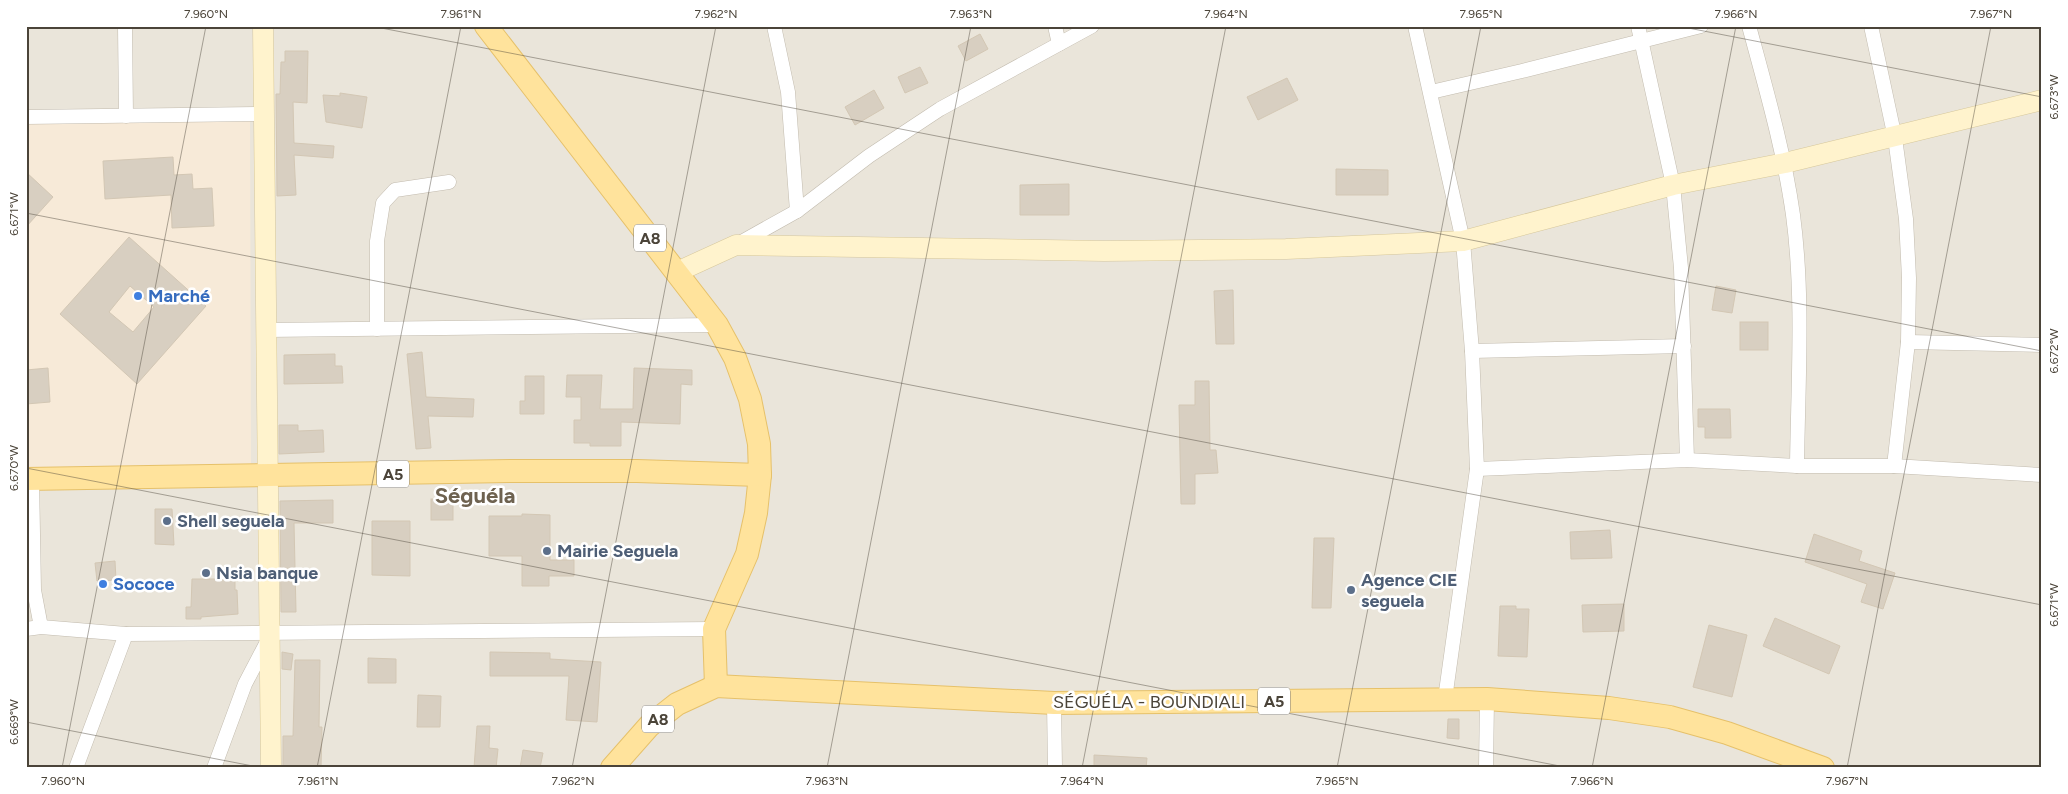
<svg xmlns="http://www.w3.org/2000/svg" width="2068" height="794" viewBox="0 0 2068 794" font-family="Figtree,sans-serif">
<rect width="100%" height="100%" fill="#f6f3ec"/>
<rect fill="#eae5da" x="26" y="26" width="2016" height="742"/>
<polygon fill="#f7ead8" points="250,119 251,468 26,472 26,123"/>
<g fill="#d8cfc1" stroke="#d3c7b4" fill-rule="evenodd">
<polygon points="980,34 988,49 966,61 958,46"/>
<polygon points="285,51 308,51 307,103 293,102 294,143 334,146 333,158 294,155 296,195 277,196 276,94 280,94 281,62 285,62"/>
<polygon points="920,67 928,83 905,93 898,77"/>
<polygon points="1287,78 1298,100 1258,120 1247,97"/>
<polygon points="874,90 884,108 855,125 845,107"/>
<polygon points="340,93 367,97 362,128 326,122 323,95 340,96"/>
<polygon points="173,157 174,175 192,174 193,189 212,188 214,226 172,228 171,195 105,199 103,161"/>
<polygon points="1336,169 1388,170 1388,195 1336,195"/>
<polygon points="26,172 53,197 26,227"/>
<polygon points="1069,184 1069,215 1020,215 1020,185"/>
<path d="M 129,237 L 206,306 L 137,384 L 60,314 ZM 130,286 L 154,307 L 133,332 L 109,312 Z"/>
<polygon points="1716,286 1736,290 1732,313 1712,310"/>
<polygon points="1233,290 1234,344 1216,344 1214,291"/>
<rect x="1740" y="322" width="28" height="28"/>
<polygon points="422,352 426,397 474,399 473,417 428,416 431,448 416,449 407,354"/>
<polygon points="335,354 335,366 342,366 343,383 284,384 284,355"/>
<polygon points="48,368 50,402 26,404 26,370"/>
<polygon points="634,368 692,370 692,385 681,384 680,424 621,422 621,446 590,446 590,443 574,443 574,420 581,420 581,397 566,397 567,375 602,375 600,409 633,409"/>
<polygon points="525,376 544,376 544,414 520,414 520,401 525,401"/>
<polygon points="1195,381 1209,381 1210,450 1216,450 1218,473 1195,474 1195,504 1181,504 1179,405 1195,405"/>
<polygon points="1698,409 1730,409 1731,438 1705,438 1705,427 1698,427"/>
<polygon points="279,425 298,425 298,431 323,430 324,452 279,454"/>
<rect x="431" y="499" width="22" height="21"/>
<polygon points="333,500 333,523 294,523 296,612 281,612 280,501"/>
<polygon points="155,509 172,509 174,545 155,544"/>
<polygon points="522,514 550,515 550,560 574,560 574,576 549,576 549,586 522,586 522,556 489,556 489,516 522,516"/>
<polygon points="372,521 410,521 410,576 372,575"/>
<polygon points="1610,530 1612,558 1571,559 1570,532"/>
<polygon points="1814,534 1862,551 1859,561 1895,573 1883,609 1861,602 1867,584 1805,562"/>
<polygon points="1314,538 1334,538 1331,608 1312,608"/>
<polygon points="115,561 116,580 97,581 95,563"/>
<polygon points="192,579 235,579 235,590 237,590 238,614 201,617 201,619 186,619 186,607 191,607"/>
<polygon points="1624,604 1624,631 1583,632 1582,605"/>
<polygon points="1500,606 1516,606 1516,609 1529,609 1527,657 1498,656"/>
<polygon points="1775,618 1840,646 1829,674 1763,646"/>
<polygon points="1709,625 1747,635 1732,697 1693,687"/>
<polygon points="282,652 293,654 291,670 282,669"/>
<polygon points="490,652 550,653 550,659 601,662 597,722 566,720 569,676 490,676"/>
<polygon points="368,658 396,659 396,683 368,683"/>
<polygon points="295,660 320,660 319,727 322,727 321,768 283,768 283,736 293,736"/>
<polygon points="418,695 441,696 440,727 417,727"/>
<polygon points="1448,719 1459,719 1459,739 1447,738"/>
<polygon points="477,726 490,726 489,748 498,749 496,768 474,768"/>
<polygon points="523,750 543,753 540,768 520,768"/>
<polygon points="1094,755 1147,758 1146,768 1094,768"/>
</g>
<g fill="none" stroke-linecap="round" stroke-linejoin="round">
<g stroke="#c2bbae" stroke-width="15">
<g id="street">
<polyline points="125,26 126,116"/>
<polyline points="774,26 788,92 797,211"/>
<polyline points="1055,26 1059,44"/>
<polyline points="1415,26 1463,241 1472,351 1477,469 1445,699"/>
<polyline points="1638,26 1673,185 1681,268 1687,460"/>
<path d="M 1749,26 C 1766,89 1784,151 1793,215 C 1804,297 1798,384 1797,466"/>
<polyline points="1871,26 1895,138 1906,219 1909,278 1908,342 1894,466"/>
<polyline points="1431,92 1522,71 1701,26"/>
<polyline points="26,117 264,114"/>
<polyline points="738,244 797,211 869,156 940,109 1092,26"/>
<polyline points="377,329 377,241 383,203 395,190 449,182"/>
<polyline points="266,330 717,325"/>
<polyline points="1908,342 2042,345"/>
<polyline points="1472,351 1684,346"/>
<polyline points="1477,469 1687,460 1797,466 1894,466 2042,475"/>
<polyline points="32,478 34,590 41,627"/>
<polyline points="26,629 41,627 126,634 714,629"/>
<polyline points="1054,703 1055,768"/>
<polyline points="76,768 126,634"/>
<polyline points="214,768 245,684 268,640"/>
<polyline points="1486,768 1487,699"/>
</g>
</g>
<g stroke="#d6c79b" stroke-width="21">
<g id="secondary">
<polyline points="263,26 271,768"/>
<polyline points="677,272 736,245 1104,251 1286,249 1463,241 1673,185 1785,163 2042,100"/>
</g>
</g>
<g stroke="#e6c16a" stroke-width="24">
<g id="primary">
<polyline points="486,26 717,325 735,358 750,399 759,444 760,475 756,513 747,554 714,629 716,686"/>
<polyline points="26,479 511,471 637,471 760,475"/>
<polyline points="612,768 649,726 677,704 716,686 1054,703 1487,699 1609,708 1670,717 1727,733 1823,768"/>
</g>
</g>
<use href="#street" stroke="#fff" stroke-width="14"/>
<use href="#secondary" stroke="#fff3cd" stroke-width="20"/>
<use href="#primary" stroke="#ffe39c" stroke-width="22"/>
</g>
<path fill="none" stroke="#4b4439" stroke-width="1" stroke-opacity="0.45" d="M 371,26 L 2042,351M 1678,26 L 2042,97M 26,213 L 2042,605M 26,468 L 1570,768M 26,722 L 263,768M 62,768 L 206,26M 317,768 L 461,26M 572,768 L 716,26M 827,768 L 971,26M 1082,768 L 1226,26M 1337,768 L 1481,26M 1592,768 L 1736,26M 1847,768 L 1991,26"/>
<g fill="#3f7fe0" stroke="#fff" stroke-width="2">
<circle cx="138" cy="296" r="5"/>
<circle cx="103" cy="584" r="5"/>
</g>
<g fill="#5c6f8a" stroke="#fff" stroke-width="2">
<circle cx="167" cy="521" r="5"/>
<circle cx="547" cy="551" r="5"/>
<circle cx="206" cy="573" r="5"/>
<circle cx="1351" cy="590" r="5"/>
</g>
<g text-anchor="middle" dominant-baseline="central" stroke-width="5" stroke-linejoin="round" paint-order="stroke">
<g fill="#fff" stroke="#817c74" stroke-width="1">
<rect x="634" y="224.5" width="32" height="27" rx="4"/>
<rect x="377" y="460.5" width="32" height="27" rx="4"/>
<rect x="1258" y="687.5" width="32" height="27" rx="4"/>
<rect x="642" y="705.5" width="32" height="27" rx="4"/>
</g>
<g font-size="16" font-weight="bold" fill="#4b4439">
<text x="650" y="238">A8</text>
<text x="393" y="474">A5</text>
<text x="1274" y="701">A5</text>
<text x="658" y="719">A8</text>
</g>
<g font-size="18" font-weight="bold" fill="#366cbe" stroke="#fff" text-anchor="start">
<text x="148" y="296">Marché</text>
<text x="113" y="584">Sococe</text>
</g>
<g font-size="18" font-weight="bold" fill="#4e5e75" stroke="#fff" text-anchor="start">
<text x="177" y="521">Shell seguela</text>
<text x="557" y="551">Mairie Seguela</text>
<text x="216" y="573">Nsia banque</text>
<text x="1361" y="580">Agence CIE<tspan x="1361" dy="21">seguela</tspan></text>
</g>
<g font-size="18" fill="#4b4439" stroke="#fff">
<text x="1149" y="702">SÉGUÉLA - BOUNDIALI</text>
</g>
<g font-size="22" font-weight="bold" fill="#6e6250" stroke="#fff">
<text x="475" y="495">Séguéla</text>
</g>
</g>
<rect width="2068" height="794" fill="none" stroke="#ffffff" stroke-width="55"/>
<rect x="28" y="28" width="2012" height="738" fill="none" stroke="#4b4439" stroke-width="2"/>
<g font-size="12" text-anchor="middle" fill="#4b4439">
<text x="206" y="18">7.960°N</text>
<text x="461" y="18">7.961°N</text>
<text x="716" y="18">7.962°N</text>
<text x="971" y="18">7.963°N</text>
<text x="1226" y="18">7.964°N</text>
<text x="1481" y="18">7.965°N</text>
<text x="1736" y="18">7.966°N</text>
<text x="1991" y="18">7.967°N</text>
<text transform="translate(2054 97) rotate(-90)" y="4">6.673°W</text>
<text transform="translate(14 214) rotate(-90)" y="4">6.671°W</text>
<text transform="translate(2054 351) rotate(-90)" y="4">6.672°W</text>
<text transform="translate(14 468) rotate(-90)" y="4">6.670°W</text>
<text transform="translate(2054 605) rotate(-90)" y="4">6.671°W</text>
<text transform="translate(14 722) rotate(-90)" y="4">6.669°W</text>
<text x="63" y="785">7.960°N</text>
<text x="318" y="785">7.961°N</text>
<text x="573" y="785">7.962°N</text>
<text x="827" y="785">7.963°N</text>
<text x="1082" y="785">7.964°N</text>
<text x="1337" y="785">7.965°N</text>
<text x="1592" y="785">7.966°N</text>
<text x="1847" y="785">7.967°N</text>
</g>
</svg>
